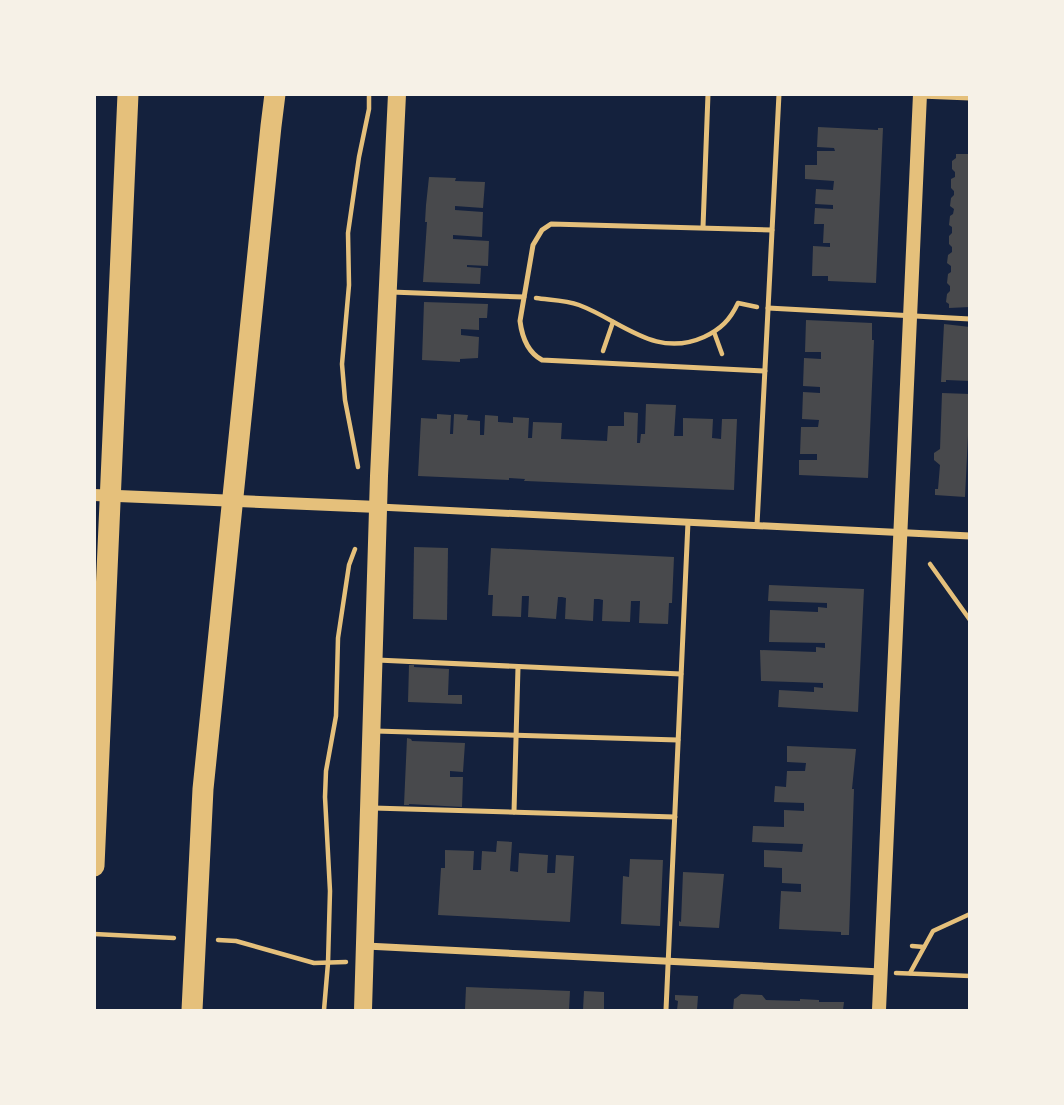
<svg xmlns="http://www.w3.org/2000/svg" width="1064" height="1105" viewBox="0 0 1064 1105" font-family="Barlow,sans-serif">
<rect width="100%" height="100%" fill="#14213d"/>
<g fill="#48494c">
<polygon points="818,127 878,130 878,128 883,128 876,283 828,281 828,276 812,276 813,246 830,247 830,243 823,243 824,224 814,224 815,208 833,209 833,205 815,204 816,189 833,190 834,181 805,179 805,165 817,165 817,151 835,151 834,148 817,147"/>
<polygon points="956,154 970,154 970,307 949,308 949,304 946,302 947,294 950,291 950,286 947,283 948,274 951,272 951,266 947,263 948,255 952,252 952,247 949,244 949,236 952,233 952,227 949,225 950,216 953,214 954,209 950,206 951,198 954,195 954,191 951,188 951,179 955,177 955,172 952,169 952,161 956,158"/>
<polygon points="429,177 456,178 455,181 485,182 483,208 455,206 455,210 483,212 482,237 453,235 453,239 489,241 488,266 467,265 467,267 481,268 480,284 423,282 427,222 425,222 426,205"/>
<polygon points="424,302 488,304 487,318 479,318 479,330 461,329 461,335 479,337 478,358 460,359 460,362 422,360"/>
<polygon points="806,320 872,323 872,340 874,340 868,478 799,475 799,460 817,460 817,454 800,454 801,427 818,427 819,420 802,419 803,392 820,393 820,387 803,386 804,358 821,359 821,352 805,352"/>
<polygon points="944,324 970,327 970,381 946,380 946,382 941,382"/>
<polygon points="942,393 970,394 965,497 935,495 935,489 938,489 940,465 934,460 934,453 940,449"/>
<polygon points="646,404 676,405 674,436 683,436 683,418 713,419 712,438 721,439 722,419 737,419 734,490 526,481 524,481 525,479 509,478 509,480 418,476 421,418 437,419 437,414 451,415 450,434 453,434 454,414 468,415 467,420 480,421 480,435 484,435 485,415 498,416 498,422 513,423 513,417 529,418 528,438 532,438 533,422 562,423 561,439 607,441 608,426 624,426 624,412 638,413 637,443 640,443 641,434 645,434"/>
<polygon points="414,547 448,548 447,620 413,619"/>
<polygon points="491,548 674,557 672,603 669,603 668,624 639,623 640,601 631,601 630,622 602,621 603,600 599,599 594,599 593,621 565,619 566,598 562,597 558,597 556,619 528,617 529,596 522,596 521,617 492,616 493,595 488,595"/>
<polygon points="769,585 864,589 858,712 778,707 779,690 814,692 814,687 823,688 823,683 761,681 760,650 816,652 816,647 825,648 825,643 769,642 770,610 818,612 818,607 827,608 827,603 768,601"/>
<polygon points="409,665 414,665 414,667 449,669 448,695 462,695 462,704 408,702"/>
<polygon points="407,738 411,739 412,741 465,743 463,772 450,771 450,777 463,777 462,807 409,804 409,805 404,805"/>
<polygon points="787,746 856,749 852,789 854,789 849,935 841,935 841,932 779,929 781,891 801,892 801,884 782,883 782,868 764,867 764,850 802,852 803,844 752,842 753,826 784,827 784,810 804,811 804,803 774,802 775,786 786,787 787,771 805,771 806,763 787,762"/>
<polygon points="497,841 512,842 510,871 518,872 519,853 548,855 547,873 555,873 556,855 574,856 570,922 438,915 441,868 445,868 445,850 474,851 473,870 481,870 482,851 496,852"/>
<polygon points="630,859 663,860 660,926 621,924 623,876 629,877"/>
<polygon points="683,872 724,874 719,928 679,926 679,921 681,922"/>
<polygon points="466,987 570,991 569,1010 465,1010"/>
<polygon points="584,991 604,992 604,1010 583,1010"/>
<polygon points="741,994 762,995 766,1000 800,1001 800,999 819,1000 819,1002 844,1002 843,1010 733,1010 734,999 736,998"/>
<polygon points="675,995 698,996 697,1010 677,1010 678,1001 675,1000"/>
</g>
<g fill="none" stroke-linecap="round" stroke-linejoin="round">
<g stroke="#e5c07b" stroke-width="4.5">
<path d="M 536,298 C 550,300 566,300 579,305 C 622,321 655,359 704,337 C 721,329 730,320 738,303 L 757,307"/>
<polyline points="714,332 722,354"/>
<polyline points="603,351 613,322"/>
<polyline points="358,467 345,400 342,364 349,285 348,233 359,157 369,109 369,94"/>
<polyline points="930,564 970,620"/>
<polyline points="94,934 174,938"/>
<polyline points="218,940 236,941 314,963 346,962"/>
<polyline points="912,946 924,947"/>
<polyline points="896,973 970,976"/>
<polyline points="910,973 933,931 970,914"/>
<polyline points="324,1010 328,963 330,891 325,797 326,771 336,716 338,638 349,565 355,549"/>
</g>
<g stroke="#e5c07b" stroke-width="5">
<polyline points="703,227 708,94"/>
<polyline points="391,292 524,297"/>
<polyline points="768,308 970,319"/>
<path d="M 765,371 L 542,360 C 527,352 522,337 520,321 L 533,245 L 542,230 L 551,224 L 772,230"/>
<polyline points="757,525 779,94"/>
<polyline points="377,660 681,674"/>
<polyline points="375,731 678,740"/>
<polyline points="373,808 675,817"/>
<polyline points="514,812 518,667"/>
<polyline points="666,1010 688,522"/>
</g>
<g stroke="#e5c07b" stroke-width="7">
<polyline points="920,95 970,97"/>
<polyline points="379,507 970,536"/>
<polyline points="366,946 881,972"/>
</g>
<polyline stroke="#e5c07b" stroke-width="12" points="94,495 378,507"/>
<polyline stroke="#e5c07b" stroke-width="14" points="879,1010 920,94"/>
<polyline stroke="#e5c07b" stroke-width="18" points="363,1010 379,476 397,94"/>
<g stroke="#e5c07b" stroke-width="21">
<polyline points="94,866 128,94"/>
<polyline points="192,1010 203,789 271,126 275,94"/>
</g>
</g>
<rect width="1064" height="1105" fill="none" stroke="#f6f1e7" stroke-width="192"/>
</svg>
